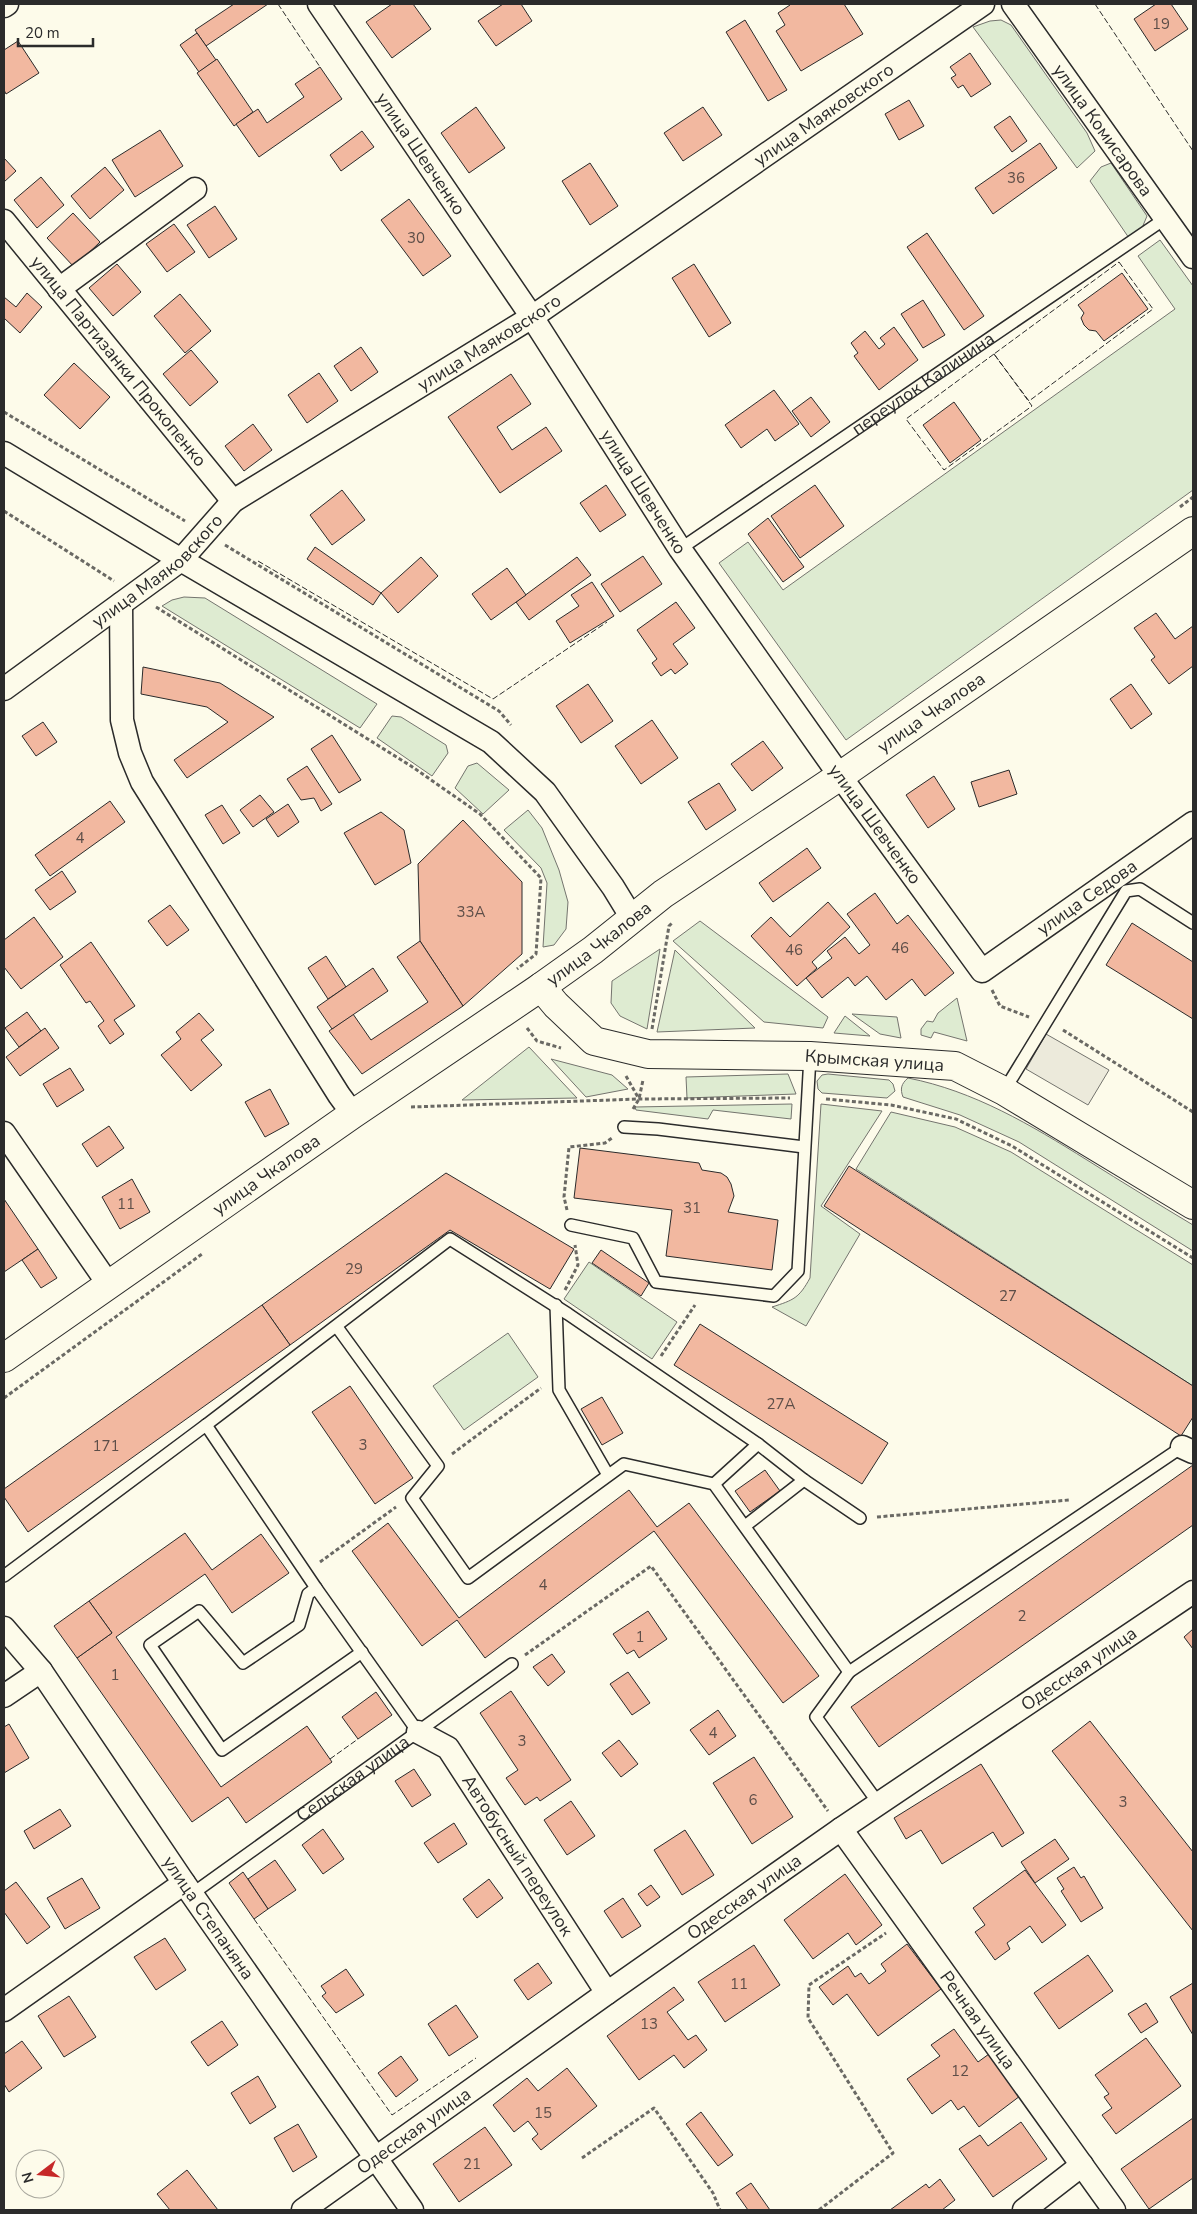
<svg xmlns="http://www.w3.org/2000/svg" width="1197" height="2214" viewBox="0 0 1197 2214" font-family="'Nunito Sans',sans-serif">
<rect width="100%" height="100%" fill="#fdfbea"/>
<g fill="#deebd1" stroke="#74746e">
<polygon points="1001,20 1011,25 1087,133 1095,151 1077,168 973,27 990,21"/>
<polygon points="1111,163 1147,216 1142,228 1129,238 1090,181 1101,167"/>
<polygon points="1160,240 1193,286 1193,490 846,740 719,563 748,542 783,590 1175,309 1138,256"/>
<polygon points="184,597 205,598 377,704 360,728 162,606 172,600"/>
<polygon points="392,716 401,717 446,745 448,753 432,776 377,738"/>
<polygon points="477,763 509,790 483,814 455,788 468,766"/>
<polygon points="528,810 542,828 559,870 568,902 566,929 554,945 543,947 547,883 541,868 504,830"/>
<polygon points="700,921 828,1017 823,1028 764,1022 673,941"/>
<polygon points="660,949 647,1029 620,1016 611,1003 612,981"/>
<polygon points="675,950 755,1028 657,1032"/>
<polygon points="957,998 967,1041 934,1032 931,1038 921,1035 921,1029 927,1021 933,1022 938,1013"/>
<polygon points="852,1014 897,1017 901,1038 880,1034"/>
<polygon points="845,1016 870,1036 834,1033"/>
<polygon points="529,1047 577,1098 462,1100"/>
<polygon points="551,1059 612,1075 628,1089 586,1097"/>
<polygon points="788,1074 796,1094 687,1098 686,1077"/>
<polygon points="828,1074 889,1080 893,1084 895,1091 887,1098 822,1093 818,1089 817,1081 822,1075"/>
<path d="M 908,1078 C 974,1091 1031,1125 1087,1160 C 1122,1182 1158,1204 1193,1225 L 1193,1251 L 1019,1142 L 960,1115 L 903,1097 C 900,1089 901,1084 908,1078 Z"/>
<polygon points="792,1104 791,1119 713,1110 708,1119 636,1110 635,1107"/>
<path d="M 821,1104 L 882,1111 L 821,1206 L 860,1234 L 806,1326 L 772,1307 C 794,1300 799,1298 810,1278 Z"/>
<polygon points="891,1112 955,1127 1011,1152 1193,1265 1193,1386 856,1169"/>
<polygon points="589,1262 677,1322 652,1359 564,1299"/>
<polygon points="508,1333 538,1377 464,1430 433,1386"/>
</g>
<polygon fill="#eceadb" stroke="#74746e" points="1046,1034 1109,1070 1088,1105 1026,1069"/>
<g fill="#f2b8a0" stroke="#2b2b2b">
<polygon points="234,4 268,4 206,46 195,30"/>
<polygon points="392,4 413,4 431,29 392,58 366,22"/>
<polygon points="503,4 521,4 532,21 496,46 478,21"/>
<polygon points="790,4 844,4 863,34 801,71 776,31 785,25 778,13 790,5"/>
<polygon points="1156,4 1171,4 1188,29 1155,51 1134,19"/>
<polygon points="745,20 787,90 768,101 726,32"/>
<polygon points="197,33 216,60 199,72 180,45"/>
<polygon points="18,41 39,73 6,94 4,90 4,50"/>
<polygon points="970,53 991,84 971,97 963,85 958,88 951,78 956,75 950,67"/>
<polygon points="217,59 253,112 234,126 197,73"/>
<polygon points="320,67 342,99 259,157 236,124 258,109 267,123 304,97 295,84"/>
<polygon points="909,100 924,126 899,140 885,114"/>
<polygon points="476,107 505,148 469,173 441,133"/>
<polygon points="703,107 722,135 683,161 664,133"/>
<polygon points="1010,116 1027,141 1012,152 994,127"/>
<polygon points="160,130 183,166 135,197 112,160"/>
<polygon points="362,131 374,147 341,171 330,155"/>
<polygon points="1040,143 1057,168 993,214 975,188"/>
<polygon points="4,158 16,171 4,182"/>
<polygon points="590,163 618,206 590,225 562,181"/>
<polygon points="105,167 124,190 90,219 71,196"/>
<polygon points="41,177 64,205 37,228 14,200"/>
<polygon points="409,199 451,256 423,276 381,220"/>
<polygon points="215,206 237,239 209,258 187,225"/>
<polygon points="73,213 100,242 74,267 47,238"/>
<polygon points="174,224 195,252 167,272 146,244"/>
<polygon points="927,233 984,316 964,330 907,247"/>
<polygon points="117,264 141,292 113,316 89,288"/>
<polygon points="694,264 731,323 709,337 672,278"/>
<polygon points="1122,273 1148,309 1104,341 1096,331 1089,330 1084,325 1081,318 1084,313 1078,305"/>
<polygon points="27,293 42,307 20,333 4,318 4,297 16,307"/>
<polygon points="180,294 211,331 185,353 154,316"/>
<polygon points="923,300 945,335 923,348 901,314"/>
<polygon points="894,327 918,360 879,390 854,356 858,353 851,343 865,331 879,349 885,344 880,338"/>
<polygon points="361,347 378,372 351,391 334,366"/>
<polygon points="191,350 218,382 190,406 163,374"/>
<polygon points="74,363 110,397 80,429 44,395"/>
<polygon points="319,373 338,401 307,423 288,395"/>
<polygon points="511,374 531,404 497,427 512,450 546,427 562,451 500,493 448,417"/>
<polygon points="774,390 799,424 775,441 767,429 741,448 725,425"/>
<polygon points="811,397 830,422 811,437 792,411"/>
<polygon points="954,402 981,440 950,463 923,425"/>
<polygon points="253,424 272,450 244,471 225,446"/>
<polygon points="606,485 626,515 600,532 580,503"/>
<polygon points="815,485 844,526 800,558 771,516"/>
<polygon points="342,490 365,520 332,545 310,515"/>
<polygon points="768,518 804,567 783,582 748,534"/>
<polygon points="315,547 381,593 373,605 307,559"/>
<polygon points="643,556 662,584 620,612 601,584"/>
<polygon points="421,557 438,576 398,613 381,593"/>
<polygon points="577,557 591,575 529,620 516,602"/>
<polygon points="507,568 526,595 491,620 472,594"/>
<polygon points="592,582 614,616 570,643 556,621 579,606 571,595"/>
<polygon points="676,602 695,628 673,644 688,664 675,674 671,669 661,676 652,663 657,659 637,630"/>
<polygon points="1156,613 1175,639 1193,626 1193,666 1169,684 1151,660 1155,657 1134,628"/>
<polygon points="143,667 220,683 274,717 187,778 174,760 228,722 207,707 141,694"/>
<polygon points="588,684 613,721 581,743 556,706"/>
<polygon points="1131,684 1152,714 1131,729 1110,699"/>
<polygon points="652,720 678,758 641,784 615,746"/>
<polygon points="43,722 57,742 36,756 22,736"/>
<polygon points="332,735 361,780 339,793 311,749"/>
<polygon points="763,741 783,768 752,791 731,764"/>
<polygon points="307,766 332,804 321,811 314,798 301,800 287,779"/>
<polygon points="1009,770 1017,794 979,807 971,782"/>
<polygon points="934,776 955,809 928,828 906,795"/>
<polygon points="719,783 736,810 706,830 688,802"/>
<polygon points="260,795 274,812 253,827 240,810"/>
<polygon points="110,801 125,822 50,876 35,855"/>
<polygon points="288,804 299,822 278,837 266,819"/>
<polygon points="222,805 240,833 223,844 205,815"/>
<polygon points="381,812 404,830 411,863 375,885 344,833"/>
<polygon points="463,820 522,882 522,954 463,1006 420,941 418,864"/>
<polygon points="807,848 821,868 773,902 759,883"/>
<polygon points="62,871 76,892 50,910 35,890"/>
<polygon points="875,893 897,924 908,915 954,973 925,996 912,979 886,1000 867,976 855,986 848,977 822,998 806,978 832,958 827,951 845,937 859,954 870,945 847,914"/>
<polygon points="828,902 850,927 812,962 817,968 797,986 751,936 771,917 790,937"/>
<polygon points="170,905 189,930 167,946 148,921"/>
<polygon points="34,917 63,957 21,989 4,967 4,940"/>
<polygon points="1132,923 1193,962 1193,1019 1106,965"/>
<polygon points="420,941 463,1006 362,1074 329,1031 353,1014 371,1040 428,1002 397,957"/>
<polygon points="91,942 135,1006 114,1020 124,1034 110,1044 98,1026 104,1021 90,1001 86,1003 60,965"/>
<polygon points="326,956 346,987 328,999 308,968"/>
<polygon points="373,968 388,991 332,1029 317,1007"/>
<polygon points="27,1012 41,1031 19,1047 5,1028"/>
<polygon points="199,1013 214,1030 201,1040 222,1065 191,1091 161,1055 181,1039 176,1032"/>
<polygon points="45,1028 59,1048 20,1076 6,1057"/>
<polygon points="70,1068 84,1090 57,1107 43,1084"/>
<polygon points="270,1089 289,1124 265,1137 245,1102"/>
<polygon points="109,1126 124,1148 97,1167 82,1144"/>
<polygon points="580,1148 699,1163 702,1170 721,1173 727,1177 731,1184 734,1196 728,1212 778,1220 772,1270 666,1256 672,1210 574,1198"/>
<polygon points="849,1166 1193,1386 1193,1417 1181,1436 824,1206"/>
<polygon points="446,1173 574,1249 550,1289 450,1230 290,1345 262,1305"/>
<polygon points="132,1179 150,1212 120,1229 102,1197"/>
<polygon points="4,1199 38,1249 4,1272"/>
<polygon points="38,1249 57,1278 41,1288 22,1260"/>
<polygon points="601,1250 649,1283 641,1296 592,1263"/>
<polygon points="262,1305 290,1345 28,1532 4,1497 4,1489"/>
<polygon points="700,1324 888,1443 862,1484 674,1365"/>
<polygon points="350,1386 413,1478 375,1504 312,1412"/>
<polygon points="602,1397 623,1433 602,1445 581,1409"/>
<polygon points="1193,1465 1193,1525 879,1747 851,1707"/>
<polygon points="765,1470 780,1491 750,1512 735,1491"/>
<polygon points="629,1490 657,1527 689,1503 819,1676 783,1703 654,1531 485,1658 457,1620 422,1646 352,1551 388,1523 459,1618"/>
<polygon points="185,1533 212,1570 261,1534 289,1573 232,1613 205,1574 116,1637 221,1787 307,1726 332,1762 246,1823 228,1797 192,1822 77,1658 112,1633 89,1601"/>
<polygon points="89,1601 112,1633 77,1658 54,1626"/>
<polygon points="648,1611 667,1639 639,1658 634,1650 627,1654 613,1634"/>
<polygon points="1193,1629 1193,1649 1184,1637"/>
<polygon points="552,1654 565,1672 548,1686 533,1667"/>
<polygon points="628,1672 650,1703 632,1715 610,1684"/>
<polygon points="511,1691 571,1780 540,1801 537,1797 525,1805 506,1778 518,1770 480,1713"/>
<polygon points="376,1692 392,1715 358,1739 342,1717"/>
<polygon points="718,1710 736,1736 709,1755 690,1730"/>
<polygon points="1090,1721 1193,1852 1193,1931 1052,1751"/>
<polygon points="9,1724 29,1758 4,1773 4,1727"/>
<polygon points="619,1740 638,1764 621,1777 602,1753"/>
<polygon points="754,1757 793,1817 752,1844 713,1783"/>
<polygon points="981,1764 1024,1833 1002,1847 993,1832 942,1864 921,1830 906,1839 894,1818"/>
<polygon points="414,1769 431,1795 412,1807 395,1781"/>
<polygon points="571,1801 595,1836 567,1855 544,1820"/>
<polygon points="60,1809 71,1826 34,1849 24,1831"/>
<polygon points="454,1823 467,1844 438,1863 424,1843"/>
<polygon points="323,1829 344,1859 323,1874 302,1845"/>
<polygon points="685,1830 714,1875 682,1895 654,1850"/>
<polygon points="1055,1839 1069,1859 1035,1883 1021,1862"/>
<polygon points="275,1860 296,1890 268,1909 248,1879"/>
<polygon points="1074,1867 1081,1878 1084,1876 1103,1908 1081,1922 1061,1891 1064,1889 1057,1878"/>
<polygon points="1025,1870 1066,1925 1042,1943 1030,1926 1007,1943 1010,1949 995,1960 975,1932 985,1925 973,1908"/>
<polygon points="243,1872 268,1909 254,1919 229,1883"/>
<polygon points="845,1874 882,1925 856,1945 848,1933 813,1959 784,1920"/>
<polygon points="82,1878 100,1908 65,1929 47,1898"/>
<polygon points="489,1879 503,1898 477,1918 463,1899"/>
<polygon points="16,1882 50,1927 27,1944 4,1912 4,1891"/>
<polygon points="651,1885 660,1897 647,1906 638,1894"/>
<polygon points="623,1898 641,1926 622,1938 604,1911"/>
<polygon points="165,1938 186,1970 156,1990 134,1957"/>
<polygon points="907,1944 941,1989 878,2036 847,1994 833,2005 819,1987 848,1966 855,1977 861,1973 869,1984 886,1971 881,1964"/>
<polygon points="754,1945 780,1985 725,2022 698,1982"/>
<polygon points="1088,1955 1113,1991 1059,2029 1034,1993"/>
<polygon points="538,1963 552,1983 528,2000 514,1980"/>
<polygon points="346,1969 364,1995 336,2013 322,1996 326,1993 321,1986"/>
<polygon points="1193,1983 1193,2035 1170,1997"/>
<polygon points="674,1987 684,2000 667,2012 688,2040 696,2035 707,2050 684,2068 674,2055 639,2080 607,2036"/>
<polygon points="69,1996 96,2037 64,2057 38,2016"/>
<polygon points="1146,2003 1158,2022 1141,2033 1128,2014"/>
<polygon points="456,2005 478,2037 449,2056 428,2024"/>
<polygon points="222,2021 238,2045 208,2066 191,2042"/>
<polygon points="954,2029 978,2062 989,2054 1020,2096 979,2127 964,2106 958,2110 951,2100 932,2114 907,2079 940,2056 931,2045"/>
<polygon points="1146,2038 1181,2086 1116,2134 1102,2115 1112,2108 1104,2097 1109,2094 1095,2075"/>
<polygon points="22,2041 42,2068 9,2092 4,2084 4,2054"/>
<polygon points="401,2056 418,2080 396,2097 378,2073"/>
<polygon points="567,2068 597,2106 541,2150 532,2139 538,2134 528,2121 514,2132 493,2105 527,2078 538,2091"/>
<polygon points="258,2076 276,2107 250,2124 231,2093"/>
<polygon points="701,2112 733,2155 718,2166 686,2124"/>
<polygon points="1193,2118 1193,2178 1149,2209 1121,2169"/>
<polygon points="1021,2122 1047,2159 993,2197 959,2149 980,2135 988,2146"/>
<polygon points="298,2124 317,2157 293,2172 274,2138"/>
<polygon points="485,2127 512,2165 459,2202 433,2164"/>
<polygon points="187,2170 218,2210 170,2210 157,2194"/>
<polygon points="940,2179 955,2200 942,2210 890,2210 926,2184 929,2188"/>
<polygon points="751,2183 770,2210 748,2210 736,2193"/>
</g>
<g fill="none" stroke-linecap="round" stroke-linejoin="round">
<g stroke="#2b2b2b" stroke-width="14">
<g id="service">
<path id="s1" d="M 680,549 L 1166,218"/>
<polyline points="1004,1091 1126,891 1140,889 1193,923"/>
<polyline points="624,1127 658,1129 804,1147"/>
<polyline points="571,1225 633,1238 656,1282 774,1296 798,1271 810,1056"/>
<polyline points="556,1305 559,1390 608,1475"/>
<polyline points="337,1327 438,1466 412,1498 468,1578 624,1464 714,1484 849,1672 1182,1447"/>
<polyline points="206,1425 450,1239 568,1314 758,1444 804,1480 860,1518"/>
<polyline points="714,1484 758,1444"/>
<polyline points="745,1526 804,1480"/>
<polyline points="4,1576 206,1425 316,1588 418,1732"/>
<polyline points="316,1588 308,1594 299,1625 243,1663 199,1611 150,1645 222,1750 362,1652"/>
<polyline points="849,1672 816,1717 879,1804"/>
<path id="s2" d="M 192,1894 L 512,1664"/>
</g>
</g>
<g stroke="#2b2b2b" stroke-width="25">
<g id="minor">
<path id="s3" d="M 319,4 L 532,317 L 680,549 L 840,776 L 982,971 L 1193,823"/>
<path id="s4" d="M 1013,4 L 1193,257"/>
<polyline points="4,6 7,4"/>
<path id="s5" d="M 4,221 L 233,501"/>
<polyline points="59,289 195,189"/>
<polyline points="4,453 181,560 491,742 545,792 613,887 632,918"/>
<polyline points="121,604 122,720 130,753 142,782 339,1095 353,1114"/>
<path id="s6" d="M 4,689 L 181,560 L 233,501 L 532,317 L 983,4"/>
<polyline points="4,1133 109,1285"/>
<polyline points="1182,1447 1193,1452"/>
<path id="s7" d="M 4,1628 L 41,1671 L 184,1883 L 412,2210"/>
<polyline points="4,1696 41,1671"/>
<path id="s8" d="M 418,1732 L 448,1748 L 607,1993"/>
<path id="s9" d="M 841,1829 L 1114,2210"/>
<polyline points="4,2010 184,1883"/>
<path id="s10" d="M 303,2210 L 607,1993 L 841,1829 L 1193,1592"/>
<polyline points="1024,2210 1082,2165"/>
</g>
</g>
<g stroke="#2b2b2b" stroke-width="30">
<g id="secondary">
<path id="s11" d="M 541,987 L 556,1005 L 594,1041 L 648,1054 L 810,1056 L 955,1066 L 1004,1091 L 1193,1205"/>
<path id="s12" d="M 4,1358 L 353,1114 L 541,987 L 593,950 L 663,894 L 840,776 L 1193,531"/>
</g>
</g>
<g stroke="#6a6964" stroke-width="3" stroke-dasharray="4 2.5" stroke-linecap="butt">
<polyline points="4,412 185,521"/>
<polyline points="1180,507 1193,497"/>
<polyline points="4,511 114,581"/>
<polyline points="225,545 499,711 511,725"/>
<polyline points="156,607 411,766 480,814 541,878 536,954 517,969"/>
<polyline points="992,990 1000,1006 1029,1017"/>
<polyline points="527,1028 537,1041 561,1048"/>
<polyline points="652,1029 669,926 672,923"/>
<polyline points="1063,1030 1193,1112"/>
<polyline points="626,1076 639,1099"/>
<polyline points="826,1099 891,1105 956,1119 1012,1146 1193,1258"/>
<polyline points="411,1107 639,1099 790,1098"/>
<polyline points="633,1109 639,1099 643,1080"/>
<polyline points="567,1210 564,1197 569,1147 605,1143 612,1138"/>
<polyline points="565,1290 578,1265 575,1245"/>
<polyline points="661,1356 695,1305"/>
<polyline points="4,1398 202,1254"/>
<polyline points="452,1454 541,1388"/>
<polyline points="877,1517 1069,1500"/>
<polyline points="320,1562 396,1507"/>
<polyline points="525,1655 651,1566 828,1811"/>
<polyline points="582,2158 654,2108 713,2193 720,2210"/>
<polyline points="819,2210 893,2153 808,2018 809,1985 886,1933"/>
</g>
<use href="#service" stroke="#fdfbea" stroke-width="11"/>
<use href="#minor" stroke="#fdfbea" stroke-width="22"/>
<use href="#secondary" stroke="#fdfbea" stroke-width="28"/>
<g stroke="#2b2b2b" stroke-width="1" stroke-dasharray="6 2.5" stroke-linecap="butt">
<polyline points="278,4 320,67"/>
<polyline points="1095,4 1193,151"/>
<polygon points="1119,262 1153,309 1029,401 994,354"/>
<polygon points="994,354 1032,406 944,470 906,419"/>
<polyline points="258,561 493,699 607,622"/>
<polyline points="330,1759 358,1739"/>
<polyline points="254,1919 392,2115 476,2058"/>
</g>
</g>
<g text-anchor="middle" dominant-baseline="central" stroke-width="4" stroke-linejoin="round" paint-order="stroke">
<g font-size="15" fill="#5d4e48">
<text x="1161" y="24">19</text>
<text x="1016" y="178">36</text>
<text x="416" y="238">30</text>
<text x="80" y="838">4</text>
<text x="471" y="912">33А</text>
<text x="900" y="948">46</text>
<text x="794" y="950">46</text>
<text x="126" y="1204">11</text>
<text x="692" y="1208">31</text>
<text x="354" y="1269">29</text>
<text x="1008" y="1296">27</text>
<text x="781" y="1404">27А</text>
<text x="363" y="1445">3</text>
<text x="106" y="1446">171</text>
<text x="543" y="1585">4</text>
<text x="1022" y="1616">2</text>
<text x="640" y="1637">1</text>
<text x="115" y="1675">1</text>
<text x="713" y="1733">4</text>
<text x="522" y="1741">3</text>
<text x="753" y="1800">6</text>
<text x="1123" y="1802">3</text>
<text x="739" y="1984">11</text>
<text x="649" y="2024">13</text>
<text x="960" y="2071">12</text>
<text x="543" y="2113">15</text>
<text x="472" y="2164">21</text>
</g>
<g font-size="18" fill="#2b2b2b" stroke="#fdfbea">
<text stroke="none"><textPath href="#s6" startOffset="1004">улица Маяковского</textPath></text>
<text stroke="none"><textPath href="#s4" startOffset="155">улица Комисарова</textPath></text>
<text stroke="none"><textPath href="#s3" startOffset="181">улица Шевченко</textPath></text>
<text stroke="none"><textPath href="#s6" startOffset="599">улица Маяковского</textPath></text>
<text stroke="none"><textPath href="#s5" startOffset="181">улица Партизанки Прокопенко</textPath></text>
<text stroke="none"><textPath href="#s1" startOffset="294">переулок Калинина</textPath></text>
<text stroke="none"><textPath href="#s3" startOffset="586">улица Шевченко</textPath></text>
<text stroke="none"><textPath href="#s6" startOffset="194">улица Маяковского</textPath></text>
<text stroke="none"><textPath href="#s12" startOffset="1130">улица Чкалова</textPath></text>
<text stroke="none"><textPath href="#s3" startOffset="991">улица Шевченко</textPath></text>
<text stroke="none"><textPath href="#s3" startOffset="1301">улица Седова</textPath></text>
<text stroke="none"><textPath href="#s12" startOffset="725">улица Чкалова</textPath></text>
<text stroke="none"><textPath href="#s11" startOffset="358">Крымская улица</textPath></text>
<text stroke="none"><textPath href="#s12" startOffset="320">улица Чкалова</textPath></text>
<text stroke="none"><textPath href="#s10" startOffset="946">Одесская улица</textPath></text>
<text stroke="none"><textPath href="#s2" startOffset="198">Сельская улица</textPath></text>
<text stroke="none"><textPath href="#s8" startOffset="162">Автобусный переулок</textPath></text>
<text stroke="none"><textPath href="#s10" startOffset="541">Одесская улица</textPath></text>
<text stroke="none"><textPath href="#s7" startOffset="355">улица Степаняна</textPath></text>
<text stroke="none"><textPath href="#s9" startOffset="235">Речная улица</textPath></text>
<text stroke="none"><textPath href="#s10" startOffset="136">Одесская улица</textPath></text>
</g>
</g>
<rect width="1197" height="2214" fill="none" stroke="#2b2b2b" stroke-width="10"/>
<g transform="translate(40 2174) rotate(254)"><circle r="24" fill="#fdfbea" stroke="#a9a89e"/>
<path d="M0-4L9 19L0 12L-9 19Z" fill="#c62828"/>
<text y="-8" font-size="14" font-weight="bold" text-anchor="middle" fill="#2b2b2b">N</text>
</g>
<path d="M18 38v8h75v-8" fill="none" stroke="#2b2b2b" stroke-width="2.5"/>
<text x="25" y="38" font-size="15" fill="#2b2b2b" stroke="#fdfbea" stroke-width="4" paint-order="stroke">20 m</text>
</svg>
